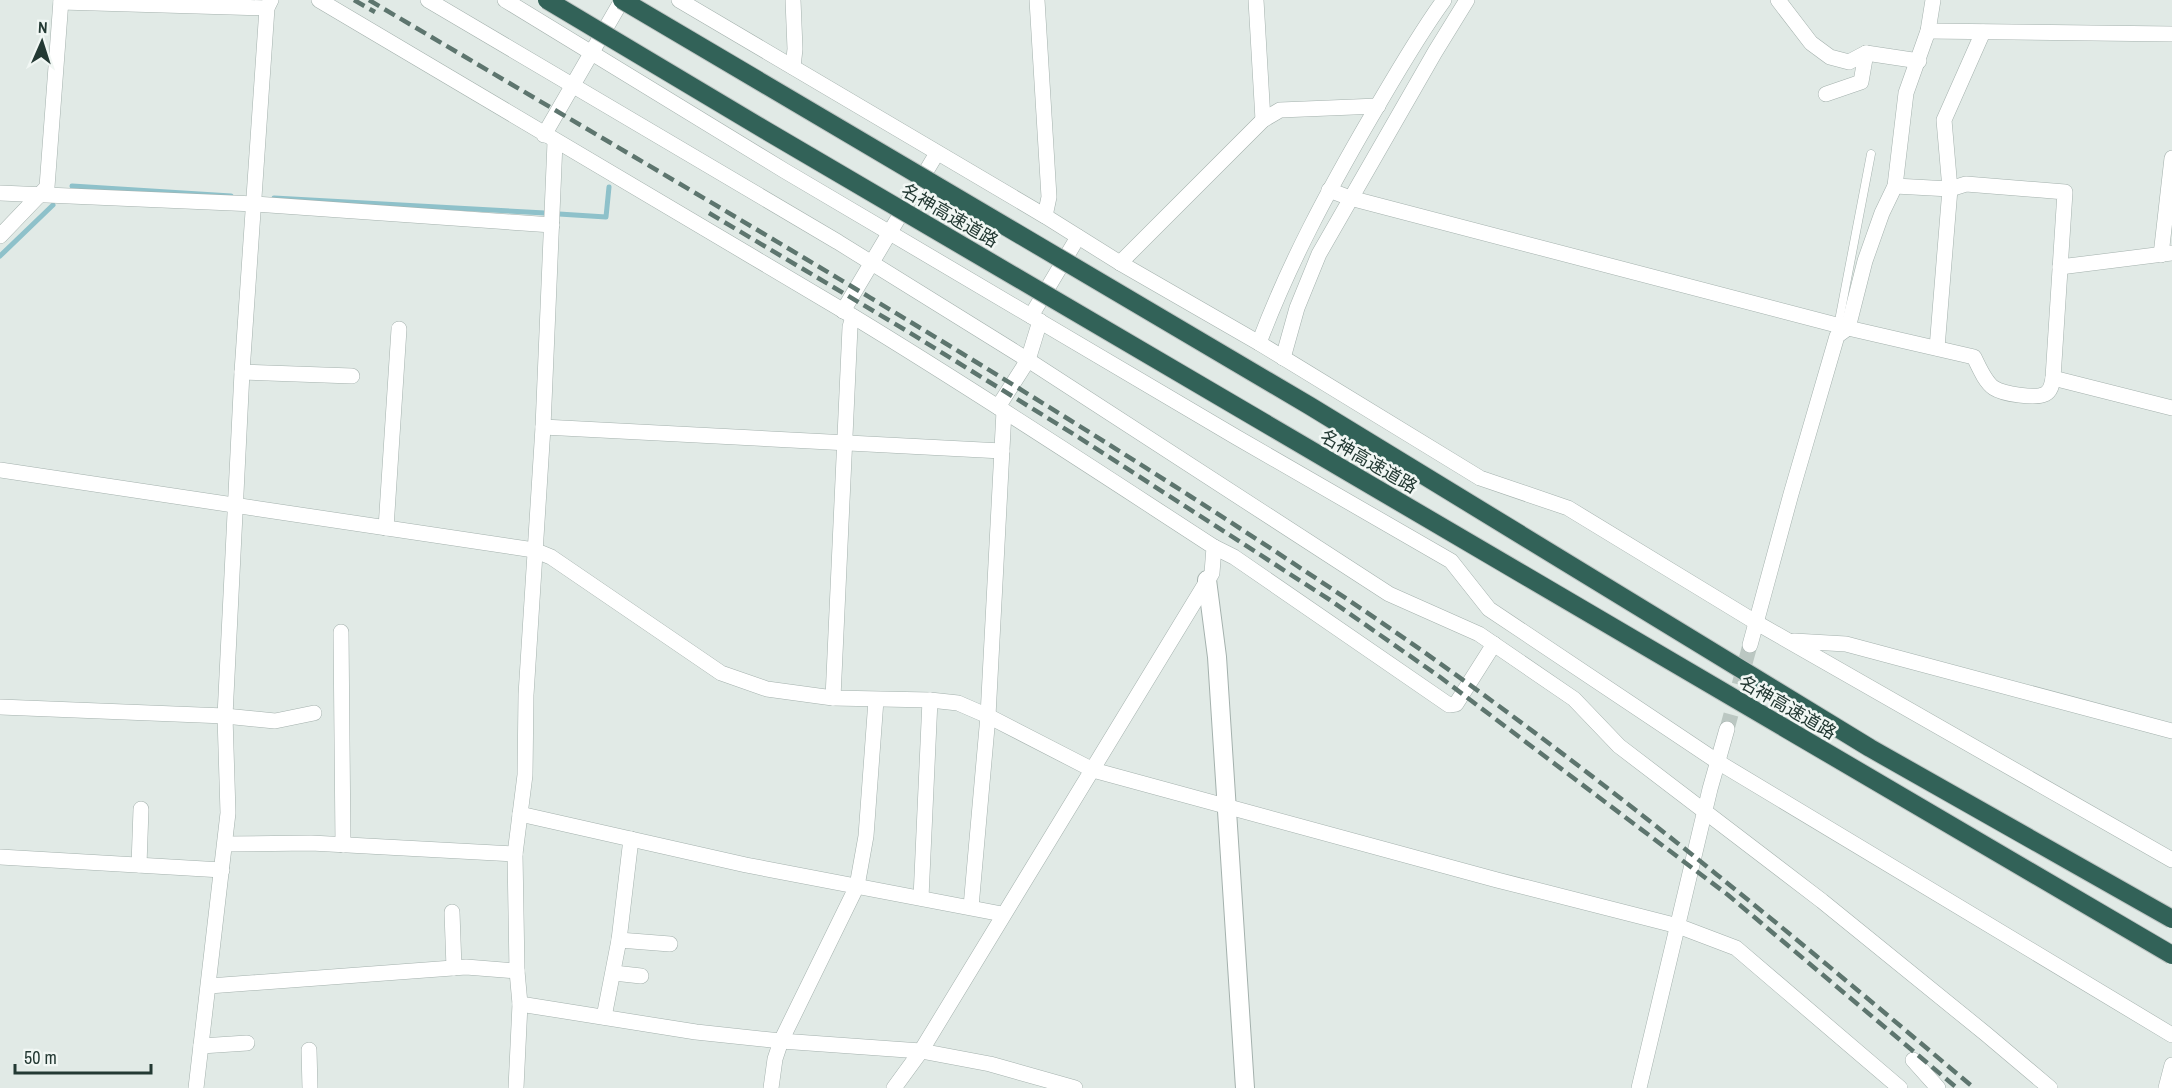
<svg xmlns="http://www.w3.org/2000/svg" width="2172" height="1088" viewBox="0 0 2172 1088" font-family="'Archivo Narrow','Noto Sans JP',sans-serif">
<rect width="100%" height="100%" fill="#e1eae6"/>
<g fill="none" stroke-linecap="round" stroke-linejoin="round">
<g stroke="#8ec1ca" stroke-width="5">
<polyline points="72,186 231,196"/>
<polyline points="274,198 545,213"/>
<polyline points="559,214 606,217 609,187"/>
<polyline points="0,256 53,205"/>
</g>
<polyline stroke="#bbc7c2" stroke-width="15" stroke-dasharray="15 8" stroke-linecap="butt" points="1727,729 1750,645"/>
<g stroke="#a4b1ad" stroke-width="9">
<polyline id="service" points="1838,326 1871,154"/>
</g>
<g stroke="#a4b1ad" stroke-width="16">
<g id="minor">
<path d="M 319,0 C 497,107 676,211 854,317 C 976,391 1094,469 1214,547 L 1212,573 L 921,1051 L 894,1088"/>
<polyline points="428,0 838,242 1028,360 1389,594 1479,634 1574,699 1619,746 1822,901 1986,1034 2050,1088"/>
<polyline points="505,0 785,171 1236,437 1451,561 1489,609 1718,762 2172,1035"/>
<polyline points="679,0 1045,216 1120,263 1259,343 1480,478 1568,508 1757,623 2172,860"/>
<polyline points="1037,0 1049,197 1045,216"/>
<polyline points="1256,0 1263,120"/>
<polyline points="1778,0 1811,43 1830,57 1849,62 1866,53 1919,61"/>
<polyline points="61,2 267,8"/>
<polyline points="1928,31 2172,34"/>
<polyline points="793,67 795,49 793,0"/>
<polyline points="1826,94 1861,82 1866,53"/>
<polyline points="544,135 622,0"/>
<polyline points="1895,186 1950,189 1966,184 2065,192 2053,378"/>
<path d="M 1329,190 L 1350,198 L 1848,328 L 1974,357 C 1979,367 1985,382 1994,388 C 2003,394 2036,399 2045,394 C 2051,391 2052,384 2053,378 L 2172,408"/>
<polyline points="0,193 255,204 552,225"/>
<polyline points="0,236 47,187 61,0"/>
<polyline points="2161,255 2172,158"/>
<polyline points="1120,263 1263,120 1280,110 1378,106"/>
<polyline points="2060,267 2172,253"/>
<polyline points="843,311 937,153"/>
<polyline points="1031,316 1078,237"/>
<path d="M 1259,343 C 1289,263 1328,191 1371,117 C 1394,78 1417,37 1444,0"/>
<polyline points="1937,348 1950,189 1944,120 1983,32"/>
<polyline points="1283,358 1297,308 1319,254 1435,52 1467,0"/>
<polyline points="242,372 352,376"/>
<polyline points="998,407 1028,360 1040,321"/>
<polyline points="543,427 1002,451"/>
<polyline points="0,470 534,550 551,557 721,673 767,689 833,698 930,700 958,703 988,716 1093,770 1497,880 1678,926 1736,948 1900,1088"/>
<polyline points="386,528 399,329"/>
<polyline points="1214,547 1234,557 1449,705 1456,704 1494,644"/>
<polyline points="341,632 343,845"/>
<polyline points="1794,641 1846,644 2172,731"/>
<polyline points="1750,645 1791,494 1837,336 1848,328 1865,261 1882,213 1895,186 1906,93 1928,31 1933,0"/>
<polyline points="833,698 850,327 853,317"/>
<polyline points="0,707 225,716 275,721 314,713"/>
<polyline points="520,814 746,865 1002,914"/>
<polyline points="225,844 311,843 515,854"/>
<polyline points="0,857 222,870"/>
<polyline points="139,865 141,809"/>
<polyline points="921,898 930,700"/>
<polyline points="971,907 988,716 1004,411"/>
<polyline points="452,912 454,968"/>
<polyline points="619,940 670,944"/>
<polyline points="614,973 641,976"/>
<polyline points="209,986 466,967 517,971"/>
<polyline points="520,1004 696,1032 781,1041 921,1051 990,1064 1075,1088"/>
<polyline points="604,1017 619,940 631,839"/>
<polyline points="201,1046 247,1043"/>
<polyline points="309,1050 310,1088"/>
<polyline points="1913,1060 1938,1088"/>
<polyline points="196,1088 228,813 225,716 242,372 267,8 271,0"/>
<polyline points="516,1088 520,1004 517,971 515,854 525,775 526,695 543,427 555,142"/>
<polyline points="771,1088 775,1059 781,1041 857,886 866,836 876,700"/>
<polyline points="1639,1088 1710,789 1727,729"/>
<polyline points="2166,1088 2172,1065"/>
</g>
</g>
<g stroke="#a4b1ad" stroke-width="20">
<polyline id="tertiary" points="1207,580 1217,657 1245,1088"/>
</g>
<use href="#service" stroke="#fff" stroke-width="8"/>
<use href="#minor" stroke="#fff" stroke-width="15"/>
<use href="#tertiary" stroke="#fff" stroke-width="18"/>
<g stroke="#5d756e" stroke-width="4.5" stroke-dasharray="12 6" stroke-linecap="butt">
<polyline points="354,0 375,12"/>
<path d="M 369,0 C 694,193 1021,381 1335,591 C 1560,741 1768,914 1974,1088"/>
<polyline points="709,213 907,331 1075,435 1330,600 1440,677 1728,895 1957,1088"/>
</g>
<g stroke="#bdc4c2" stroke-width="20" stroke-linecap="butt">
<g id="motorway-bridge">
<polyline points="547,0 765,130 2172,955"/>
<polyline points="622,0 1310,406 1870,748 2172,919"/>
</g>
</g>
<use href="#motorway-bridge" stroke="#326258" stroke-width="18"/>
</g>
<g text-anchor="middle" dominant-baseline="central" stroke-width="5" stroke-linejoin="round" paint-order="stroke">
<g font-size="18" fill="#233933" stroke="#f1f7f4">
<text transform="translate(950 215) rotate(30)">名神高速道路</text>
<text transform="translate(1369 461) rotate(30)">名神高速道路</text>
<text transform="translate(1788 707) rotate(30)">名神高速道路</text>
</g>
</g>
<g transform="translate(42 42) rotate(3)" stroke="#f1f7f4" stroke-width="4.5" paint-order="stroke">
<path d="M0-4.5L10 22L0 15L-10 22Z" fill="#233933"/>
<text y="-9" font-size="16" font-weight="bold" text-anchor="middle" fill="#233933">N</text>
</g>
<path d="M15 1064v9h136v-9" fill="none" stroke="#233933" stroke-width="3"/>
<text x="24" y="1064" font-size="18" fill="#233933" stroke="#f1f7f4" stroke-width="4.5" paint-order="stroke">50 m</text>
</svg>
